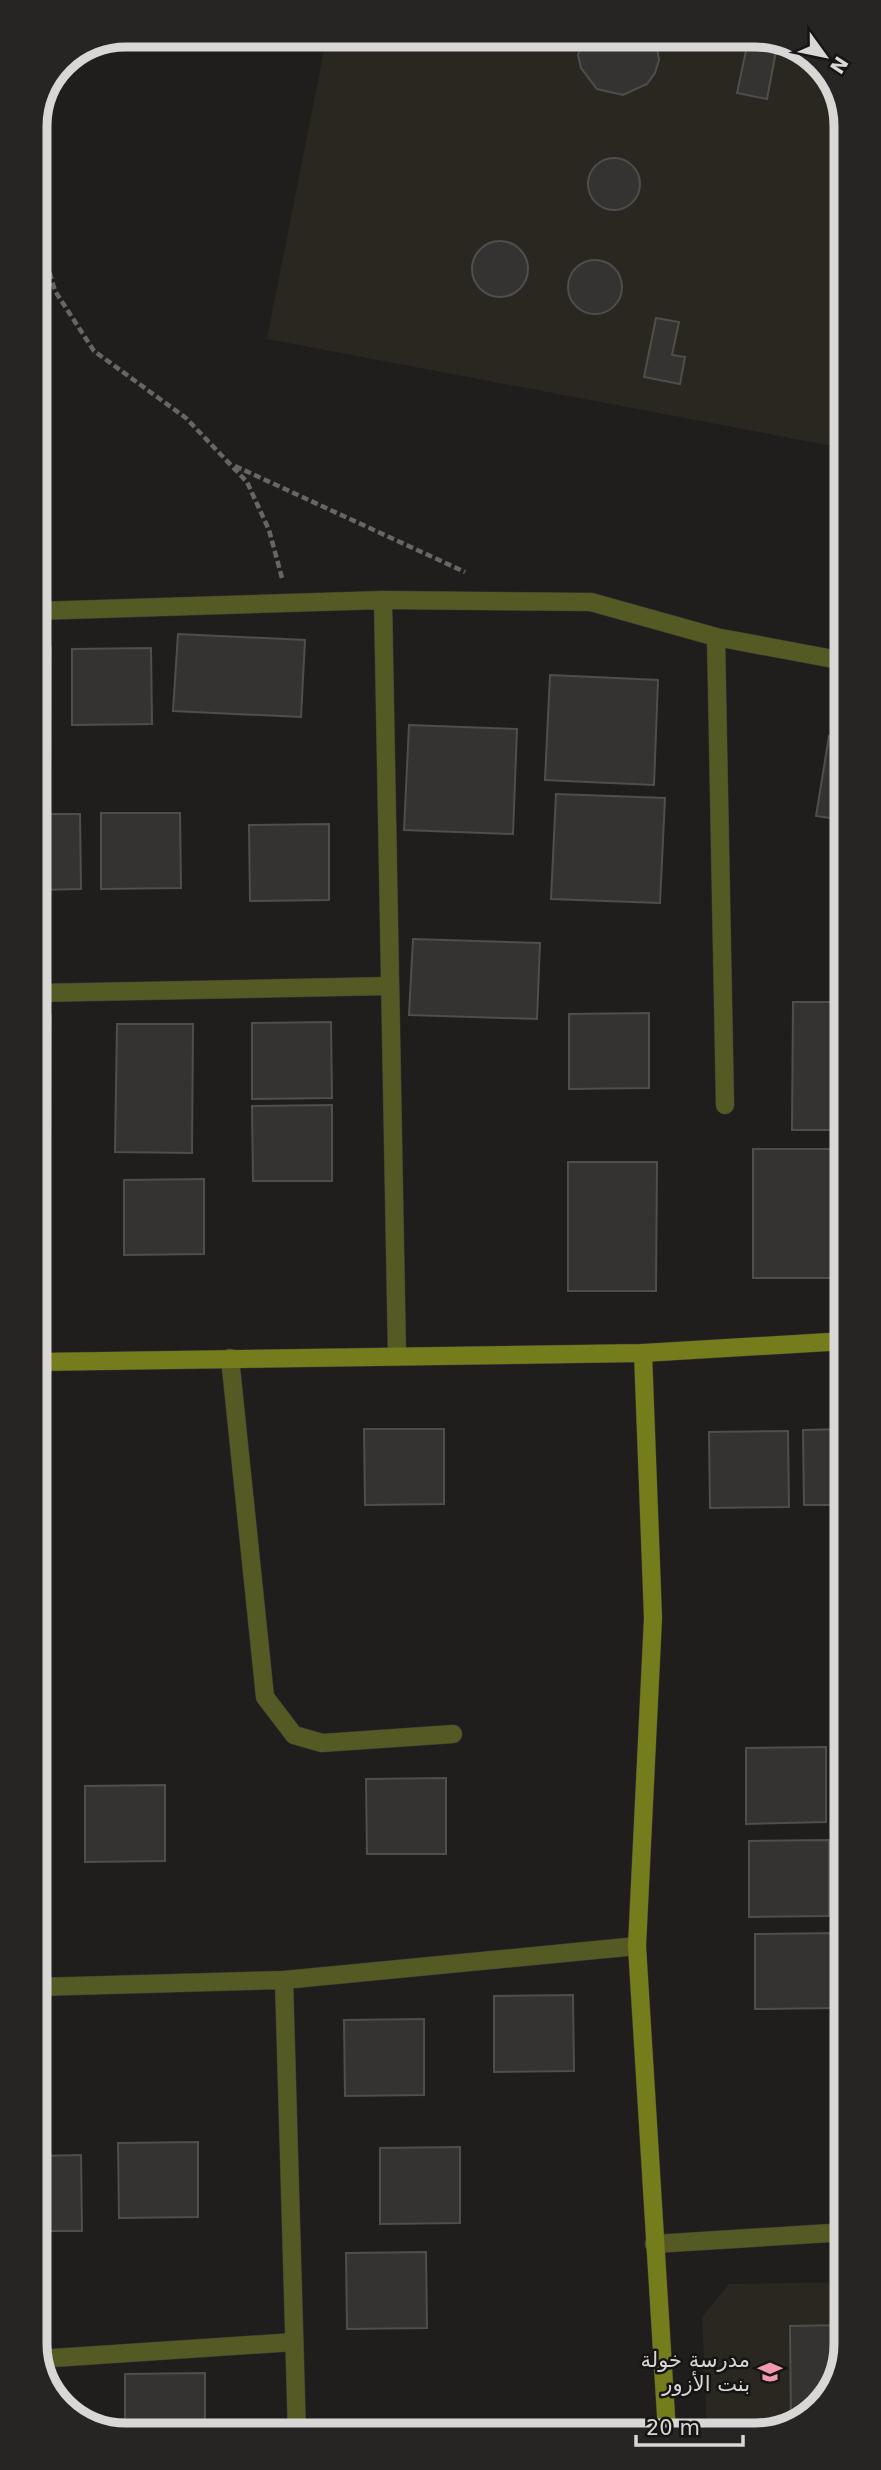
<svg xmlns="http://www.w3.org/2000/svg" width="881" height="2470" viewBox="0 0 881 2470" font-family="'DejaVu Sans',Vazirmatn,sans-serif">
<rect width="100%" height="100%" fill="#1f1e1c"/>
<g fill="#292720">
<polygon points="327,35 761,35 811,54 843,102 843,448 267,339"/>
<polygon points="846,2282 846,2345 827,2400 779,2432 707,2432 702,2317 729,2284"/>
</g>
<g fill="#343331" stroke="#504e4c" stroke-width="2">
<polygon points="584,35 655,35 659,60 655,73 647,84 623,95 597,89 581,68 578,55"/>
<polygon points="747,46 776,51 767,99 737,93"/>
<circle cx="614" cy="184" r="26"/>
<circle cx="500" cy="269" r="28"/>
<circle cx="595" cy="287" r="27"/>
<polygon points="656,318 679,322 672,355 685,357 680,384 644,377"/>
<polygon points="178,634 305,640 301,717 173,711"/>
<polygon points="36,647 51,647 50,775 36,775"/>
<polygon points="151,648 152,724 72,725 72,649"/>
<polygon points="550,675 658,680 654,785 545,780"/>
<polygon points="409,725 517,729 513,834 404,830"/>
<polygon points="829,736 844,739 844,820 816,816"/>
<polygon points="556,794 665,798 660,903 551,899"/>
<polygon points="101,813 180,813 181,888 101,889"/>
<polygon points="36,814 80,814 81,889 36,890"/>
<polygon points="329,824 329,900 250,901 249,825"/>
<polygon points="413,939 540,943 537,1019 409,1015"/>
<polygon points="793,1002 844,1002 844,1130 792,1130"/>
<polygon points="649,1013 649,1088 569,1089 569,1014"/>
<polygon points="36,1015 51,1015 50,1142 37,1142"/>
<polygon points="331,1022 332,1098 252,1099 252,1023"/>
<polygon points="117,1024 193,1024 192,1153 115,1152"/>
<polygon points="332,1105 332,1181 253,1181 252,1106"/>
<polygon points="753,1149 842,1149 841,1278 753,1278"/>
<polygon points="568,1162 657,1162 656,1291 568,1291"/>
<polygon points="204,1179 204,1254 124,1255 124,1180"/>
<polygon points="364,1429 444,1429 444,1504 365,1505"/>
<polygon points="845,1429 845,1505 804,1505 803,1430"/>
<polygon points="788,1431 789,1507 710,1508 709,1432"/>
<polygon points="826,1747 826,1822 746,1824 746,1748"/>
<polygon points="446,1778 446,1854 367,1854 366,1779"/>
<polygon points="165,1785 165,1861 85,1862 85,1786"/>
<polygon points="829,1840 829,1916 749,1917 749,1841"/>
<polygon points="835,1933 835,2008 755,2009 755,1934"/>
<polygon points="573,1995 574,2071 494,2072 494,1996"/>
<polygon points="424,2019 424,2095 345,2096 344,2020"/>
<rect x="38" y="2038" width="5" height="76"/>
<rect x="836" y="2067" width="10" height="76"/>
<polygon points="198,2142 198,2217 119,2218 118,2143"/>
<polygon points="460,2147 460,2223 380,2224 380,2148"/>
<polygon points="81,2155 82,2231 38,2231 38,2156"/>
<polygon points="426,2252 427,2328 347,2329 346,2253"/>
<polygon points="846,2325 846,2345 827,2400 791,2424 790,2326"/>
<polygon points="205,2373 205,2434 125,2435 125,2374"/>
</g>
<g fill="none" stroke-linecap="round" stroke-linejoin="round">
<g stroke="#393836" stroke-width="19">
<polyline id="lane" points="716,637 725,1105"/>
</g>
<g stroke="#393836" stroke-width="19">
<g id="street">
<polyline points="383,600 591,602 716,637 844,661"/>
<polyline points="36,611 383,600 397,1355"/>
<polyline points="36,993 389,986"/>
<polyline points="230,1358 265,1697 294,1735 322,1743 453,1734"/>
<polyline points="284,1980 297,2434"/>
<polyline points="38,1987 284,1980 637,1946"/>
<polyline points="654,2244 846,2232"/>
<polyline points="38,2359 294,2342"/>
</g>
</g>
<g stroke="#393836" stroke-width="19">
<g id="secondary">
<polyline points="643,1353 653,1618 637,1946 667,2432"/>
<polyline points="37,1362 643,1353 845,1341"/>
</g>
</g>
<g stroke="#676664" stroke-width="4.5" stroke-dasharray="7 3.5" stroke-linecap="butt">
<polyline points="35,222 55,291 94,351 186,418 247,482 269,530 282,578"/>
<polyline points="235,466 465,572"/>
</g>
<use href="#lane" stroke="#555a24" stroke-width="18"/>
<use href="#street" stroke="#555a24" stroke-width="18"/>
<use href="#secondary" stroke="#747c1b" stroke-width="18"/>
</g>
<defs>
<g id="school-bare" transform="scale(1.89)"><path d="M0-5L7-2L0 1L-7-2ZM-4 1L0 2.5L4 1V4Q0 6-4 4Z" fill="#f29aad" stroke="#161513" stroke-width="2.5" paint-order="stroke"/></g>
</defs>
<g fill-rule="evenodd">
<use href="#school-bare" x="770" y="2372"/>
</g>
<g text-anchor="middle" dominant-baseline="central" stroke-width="5" stroke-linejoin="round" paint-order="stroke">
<g font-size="21" fill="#d8d7d6" stroke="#161513" text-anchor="end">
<text x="750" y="2360">مدرسة خولة<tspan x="750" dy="24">بنت الأزور</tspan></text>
</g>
</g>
<path d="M0 0H881V2470H0ZM126 47H755A79 79 0 0 1 834 126V2344A79 79 0 0 1 755 2423H126A79 79 0 0 1 47 2344V126A79 79 0 0 1 126 47Z" fill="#262523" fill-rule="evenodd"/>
<path fill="none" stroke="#d8d7d6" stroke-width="9" d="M126 47H755A79 79 0 0 1 834 126V2344A79 79 0 0 1 755 2423H126A79 79 0 0 1 47 2344V126A79 79 0 0 1 126 47Z"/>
<g transform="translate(825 56) rotate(123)" stroke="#161513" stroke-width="5" paint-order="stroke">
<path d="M0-5L12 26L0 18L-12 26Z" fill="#d8d7d6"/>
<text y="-10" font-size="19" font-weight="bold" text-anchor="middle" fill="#d8d7d6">N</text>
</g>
<path d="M636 2435v10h107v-10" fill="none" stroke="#d8d7d6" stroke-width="3.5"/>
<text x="646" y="2435" font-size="21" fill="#d8d7d6" stroke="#161513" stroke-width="5" paint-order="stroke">20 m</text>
</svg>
